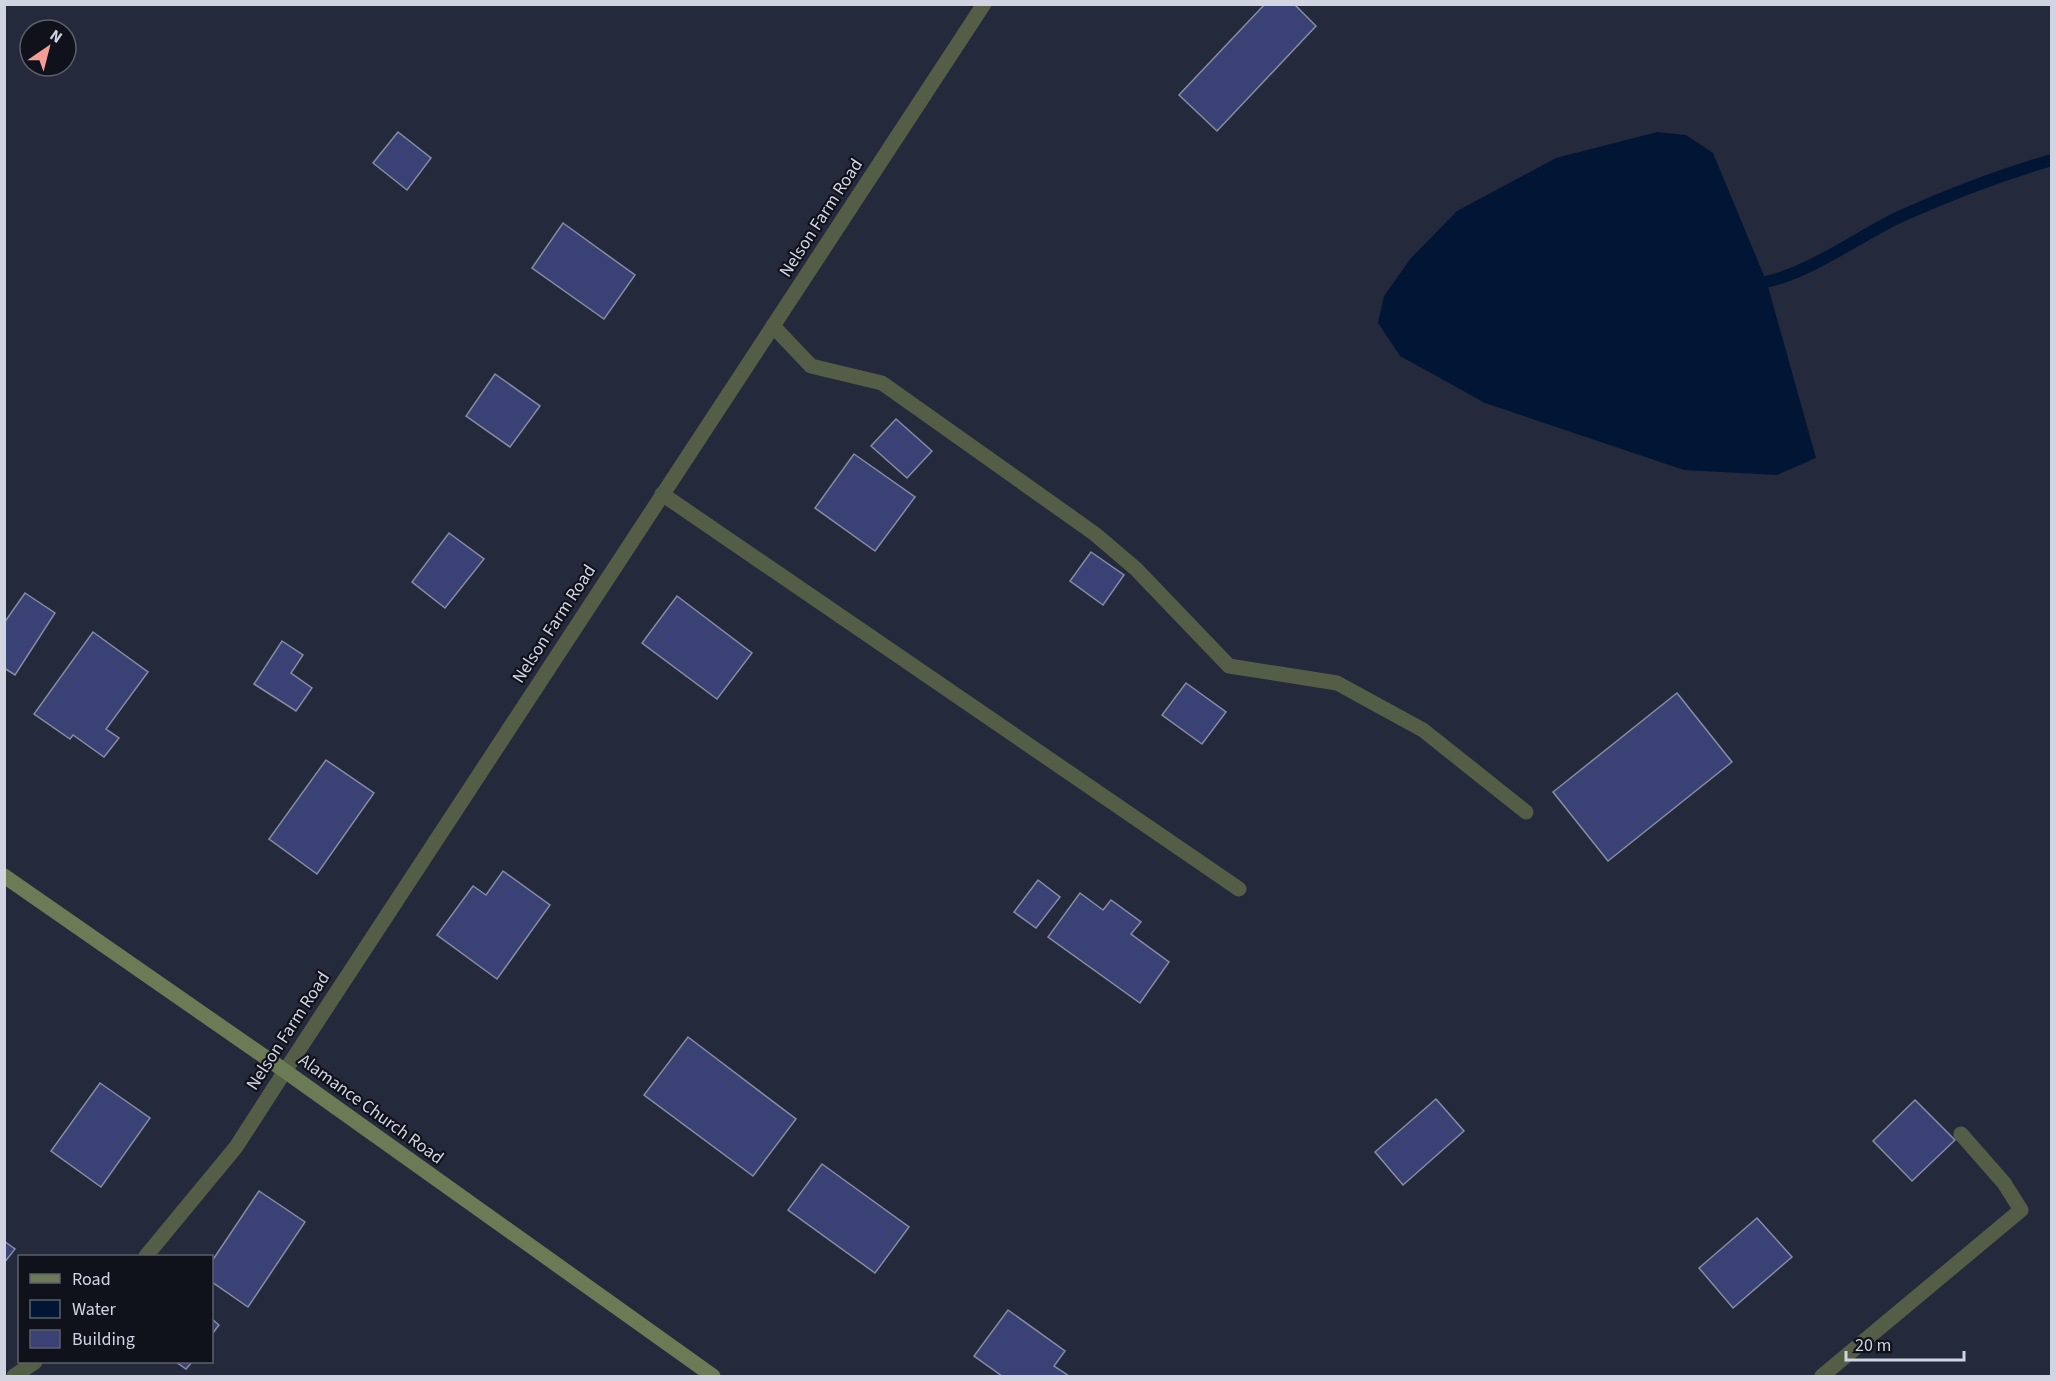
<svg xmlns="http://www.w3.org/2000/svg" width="2056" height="1381" viewBox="0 0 2056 1381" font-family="'Source Sans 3',sans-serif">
<rect width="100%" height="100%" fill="#25293c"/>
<polygon fill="#011635" points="1657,132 1686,135 1713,153 1767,283 1816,458 1777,475 1684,470 1485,403 1400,356 1378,323 1384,296 1411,258 1457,211 1556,158"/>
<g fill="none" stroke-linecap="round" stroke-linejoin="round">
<path stroke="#011635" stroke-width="12" d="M 1752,284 C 1800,280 1854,239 1897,218 C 1950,194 1996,176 2052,160"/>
</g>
<g fill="#3a4275" stroke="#868ca4" stroke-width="1.5">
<polygon points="1265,4 1294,4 1316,26 1217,131 1179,95"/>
<polygon points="398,132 431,158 407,190 373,163"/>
<polygon points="563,223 635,275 604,319 532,268"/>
<polygon points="495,374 540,406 510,447 466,416"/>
<polygon points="896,419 932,451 907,478 871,446"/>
<polygon points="854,454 915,497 875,551 815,508"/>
<polygon points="449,533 484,559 445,608 412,582"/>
<polygon points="1091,552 1124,575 1103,605 1070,581"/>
<polygon points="25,593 55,613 15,675 4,668 4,623"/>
<polygon points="677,596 752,653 717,699 642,643"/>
<polygon points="93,632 148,672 106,729 119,738 104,757 73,735 70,739 34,714"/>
<polygon points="282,641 303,655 291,673 312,688 296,711 254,684"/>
<polygon points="1186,683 1226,712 1202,744 1162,715"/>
<polygon points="1677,693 1732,762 1608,861 1553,792"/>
<polygon points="326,760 374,793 317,874 269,839"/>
<polygon points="503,871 550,905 497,979 437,935 473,886 486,895"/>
<polygon points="1038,880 1060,897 1036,928 1014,912"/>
<polygon points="1080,893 1103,910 1111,900 1141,922 1131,934 1169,962 1140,1003 1048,937"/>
<polygon points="688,1037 796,1119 753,1176 644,1095"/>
<polygon points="100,1083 150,1118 101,1187 51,1151"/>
<polygon points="1436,1099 1464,1131 1403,1185 1375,1152"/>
<polygon points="1915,1100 1955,1140 1912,1181 1873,1141"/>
<polygon points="822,1164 909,1227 875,1273 788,1210"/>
<polygon points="259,1191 305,1222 248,1307 212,1282 212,1261"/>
<polygon points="1757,1218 1792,1257 1733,1308 1699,1268"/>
<polygon points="4,1241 15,1249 4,1263"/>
<polygon points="1008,1310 1065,1351 1054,1366 1069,1376 1002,1376 974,1356"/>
<polygon points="212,1319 219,1325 212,1334"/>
<polygon points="176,1362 192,1362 186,1369"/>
</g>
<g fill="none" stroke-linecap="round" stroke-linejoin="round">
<g stroke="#545e46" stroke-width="15">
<polyline points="773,326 811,366 882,383 1095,534 1136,569 1229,666 1337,683 1423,730 1526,812"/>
<polyline points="662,494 1239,889"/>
<polyline points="1822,1376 2021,1210 2004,1183 1961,1134"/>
</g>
<g stroke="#545e46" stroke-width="15">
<polyline points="146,1256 236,1147 285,1071"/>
<polyline points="14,1376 35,1362"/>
</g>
<polyline stroke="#545e46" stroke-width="15" points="285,1071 984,4"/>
<polyline stroke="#6c7a55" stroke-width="15" points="4,876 285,1071 713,1376"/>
</g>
<g text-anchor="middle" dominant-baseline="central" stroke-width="4.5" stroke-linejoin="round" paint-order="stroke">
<g font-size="18" fill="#d1d4e1" stroke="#10121b">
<text transform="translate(821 218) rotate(-57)">Nelson Farm Road</text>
<text transform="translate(554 624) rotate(-57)">Nelson Farm Road</text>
<text transform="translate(288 1031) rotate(-57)">Nelson Farm Road</text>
<text transform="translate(371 1109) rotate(36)">Alamance Church Road</text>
</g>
</g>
<rect width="2056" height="1381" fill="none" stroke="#d1d4e1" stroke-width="12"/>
<rect x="18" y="1255" width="195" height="108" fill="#10121b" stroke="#5d606a" stroke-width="1.5"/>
<rect x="30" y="1274" width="30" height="9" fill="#6c7a55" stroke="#5d606a" stroke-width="1.5"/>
<text x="72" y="1285" font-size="18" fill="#d1d4e1">Road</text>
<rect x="30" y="1300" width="30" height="18" fill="#011635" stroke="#5d606a" stroke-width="1.5"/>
<text x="72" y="1315" font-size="18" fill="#d1d4e1">Water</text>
<rect x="30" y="1330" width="30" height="18" fill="#3a4275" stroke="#5d606a" stroke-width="1.5"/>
<text x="72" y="1345" font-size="18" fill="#d1d4e1">Building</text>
<g transform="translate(48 48) rotate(35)"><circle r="28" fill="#10121b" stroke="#5d606a" stroke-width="1.5"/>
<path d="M0-4.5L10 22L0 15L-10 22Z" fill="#f59c94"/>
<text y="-9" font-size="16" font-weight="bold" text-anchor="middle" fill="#d1d4e1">N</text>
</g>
<path d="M1846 1351v9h118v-9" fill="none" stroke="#d1d4e1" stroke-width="3"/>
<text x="1855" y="1351" font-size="18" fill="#d1d4e1" stroke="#10121b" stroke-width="4.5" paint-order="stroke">20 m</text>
</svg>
